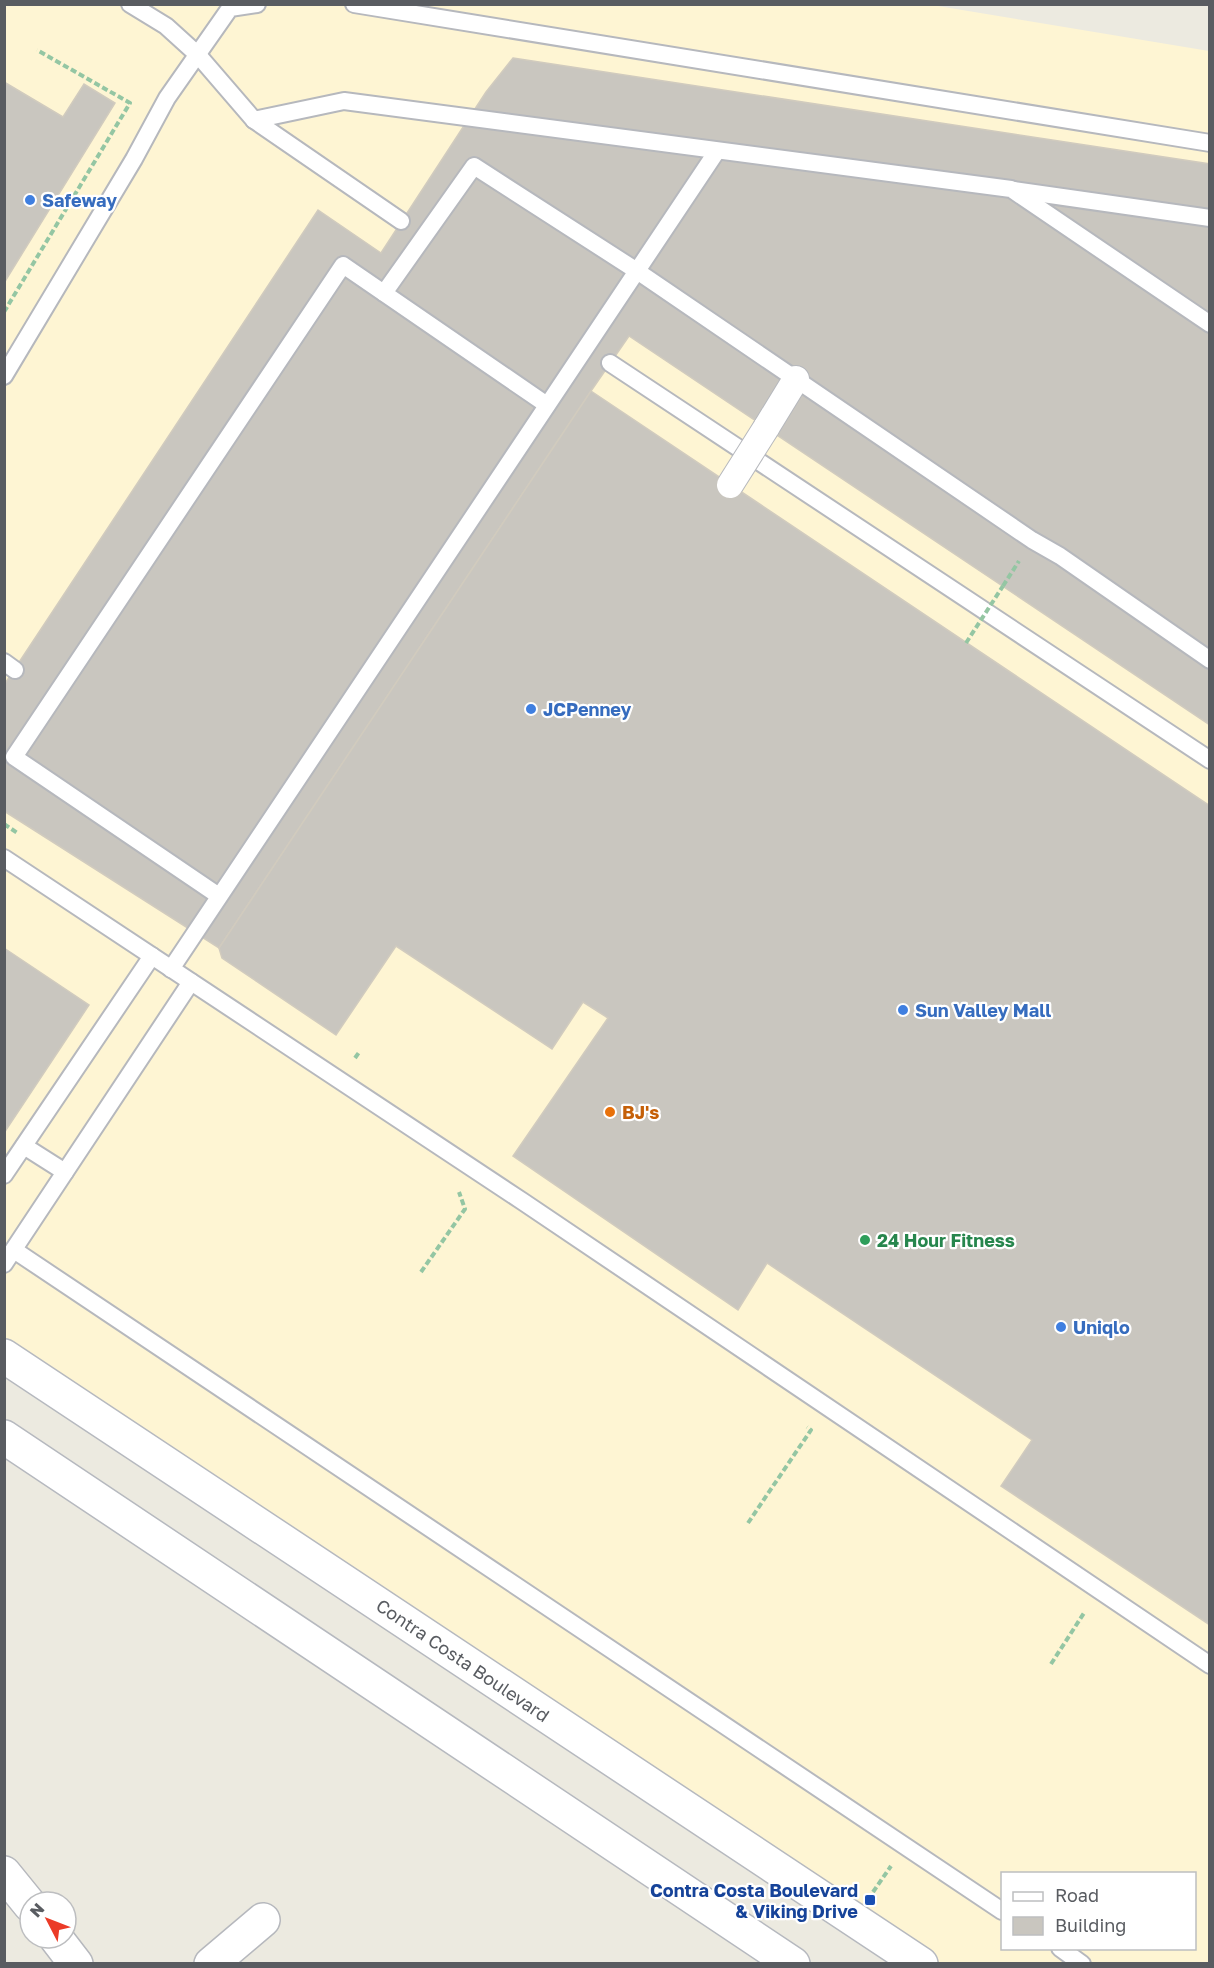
<svg xmlns="http://www.w3.org/2000/svg" width="1214" height="1968" viewBox="0 0 1214 1968" font-family="'Golos Text',sans-serif">
<rect width="100%" height="100%" fill="#eceae0"/>
<path fill="#fef5d3" fill-rule="evenodd" d="M 926,4 L 1209,51 L 1209,1963 L 922,1963 L 5,1356 L 4,5 ZM 1002,1874 L 1194,1874 L 1194,1948 L 1002,1948 Z"/>
<g fill="#c9c6bf" stroke="#d1cbbe" stroke-width="1.5">
<polygon points="513,58 1210,164 1210,725 629,336 591,391 219,948 4,811 4,685 318,210 381,253 486,92"/>
<polygon points="4,82 63,117 84,84 115,103 4,283"/>
<polygon points="591,391 1210,806 1210,1625 1001,1486 1032,1440 767,1263 738,1310 513,1156 608,1018 583,1002 552,1049 396,946 336,1035 222,958 219,948"/>
<polygon points="4,948 89,1005 4,1133"/>
</g>
<g fill="none" stroke-linecap="round" stroke-linejoin="round">
<g stroke="#b6b8bd" stroke-width="20">
<g id="service">
<polyline points="130,4 166,26 198,55 254,120 401,221"/>
<polyline points="354,4 1210,143"/>
<polyline points="254,120 344,101 1011,189 1210,324"/>
<polyline points="1014,190 1210,218"/>
<polyline points="384,293 474,166 637,271 1032,540 1060,556 1210,660"/>
<polyline points="610,363 1210,760"/>
<polyline points="4,376 134,159 167,98 230,8 257,4"/>
<polyline points="4,662 15,670"/>
<polyline points="4,858 522,1201 1210,1665"/>
<polyline points="219,896 14,757 343,265 547,405"/>
<polyline points="171,969 717,151"/>
<polyline points="24,1146 65,1172"/>
<polyline points="4,1175 152,956"/>
<polyline points="14,1250 1002,1911"/>
<polyline points="4,1264 191,982"/>
<polyline points="1060,1948 1082,1964"/>
</g>
</g>
<g stroke="#b6b8bd" stroke-width="28">
<polyline id="pedestrian" points="766,428 796,379"/>
</g>
<g stroke="#b6b8bd" stroke-width="36">
<g id="minor">
<polyline points="4,1873 30,1905"/>
<polyline points="56,1938 76,1964"/>
<polyline points="211,1964 263,1920"/>
</g>
</g>
<g stroke="#b6b9bf" stroke-width="36">
<g id="secondary">
<polyline points="4,1356 921,1964"/>
<polyline points="4,1437 793,1964"/>
</g>
</g>
<g stroke="#94c6a3" stroke-width="4" stroke-dasharray="6 3" stroke-linecap="butt">
<polyline points="4,312 130,103 37,50"/>
<polyline points="1003,586 1019,561"/>
<polyline points="4,824 19,834"/>
<polyline points="355,1058 360,1051"/>
<polyline points="421,1272 465,1209 459,1192"/>
<polyline points="748,1523 811,1430 807,1427"/>
<polyline points="1051,1664 1084,1613 1082,1612"/>
<polyline points="873,1892 891,1866"/>
</g>
<use href="#service" stroke="#fff" stroke-width="16"/>
<use href="#pedestrian" stroke="#fff" stroke-width="26"/>
<use href="#minor" stroke="#fff" stroke-width="33"/>
<use href="#secondary" stroke="#fff" stroke-width="33"/>
<g stroke="#b6b8bd" stroke-width="28" stroke-linecap="butt">
<polyline id="pedestrian-bridge" points="730,485 766,428"/>
</g>
<polyline stroke="#94c6a3" stroke-width="4" stroke-dasharray="6 3" stroke-linecap="butt" points="966,643 1003,586"/>
<use href="#pedestrian-bridge" stroke="#fff" stroke-width="26"/>
</g>
<g fill="#3f7fe0" stroke="#fff" stroke-width="2">
<circle cx="30" cy="200" r="6"/>
<circle cx="531" cy="709" r="6"/>
<circle cx="903" cy="1010" r="6"/>
<circle cx="1061" cy="1327" r="6"/>
</g>
<circle fill="#e8710a" stroke="#fff" stroke-width="2" cx="610" cy="1112" r="6"/>
<circle fill="#2e9e5b" stroke="#fff" stroke-width="2" cx="865" cy="1240" r="6"/>
<rect fill="#1a4fb4" stroke="#fff" stroke-width="2" x="864" y="1894" width="12" height="12" rx="3"/>
<g text-anchor="middle" dominant-baseline="central" stroke-width="4.5" stroke-linejoin="round" paint-order="stroke">
<g font-size="18" font-weight="bold" fill="#366cbe" stroke="#fff" text-anchor="start">
<text x="42" y="200">Safeway</text>
<text x="543" y="709">JCPenney</text>
<text x="915" y="1010">Sun Valley Mall</text>
<text x="1073" y="1327">Uniqlo</text>
</g>
<g font-size="18" font-weight="bold" fill="#c56008" stroke="#fff" text-anchor="start">
<text x="622" y="1112">BJ's</text>
</g>
<g font-size="18" font-weight="bold" fill="#27864d" stroke="#fff" text-anchor="start">
<text x="877" y="1240">24 Hour Fitness</text>
</g>
<g font-size="18" fill="#595c61" stroke="#fff">
<text transform="translate(463 1660) rotate(34)">Contra Costa Boulevard</text>
</g>
<g font-size="18" font-weight="bold" fill="#164399" stroke="#fff" text-anchor="end">
<text x="858" y="1890">Contra Costa Boulevard<tspan x="858" dy="21">&amp; Viking Drive</tspan></text>
</g>
</g>
<rect width="1214" height="1968" fill="none" stroke="#595c61" stroke-width="12"/>
<rect x="1001" y="1872" width="195" height="78" fill="#ffffff" stroke="#bdbec0" stroke-width="1.5"/>
<rect x="1013" y="1892" width="30" height="9" fill="#ffffff" stroke="#bdbec0" stroke-width="1.5"/>
<text x="1055" y="1902" font-size="18" fill="#595c61">Road</text>
<rect x="1013" y="1917" width="30" height="18" fill="#c9c6bf" stroke="#bdbec0" stroke-width="1.5"/>
<text x="1055" y="1932" font-size="18" fill="#595c61">Building</text>
<g transform="translate(48 1920) rotate(312)"><circle r="28" fill="#ffffff" stroke="#bdbec0" stroke-width="1.5"/>
<path d="M0-4.5L10 22L0 15L-10 22Z" fill="#eb3b27"/>
<text y="-9" font-size="16" font-weight="bold" text-anchor="middle" fill="#595c61">N</text>
</g>
</svg>
